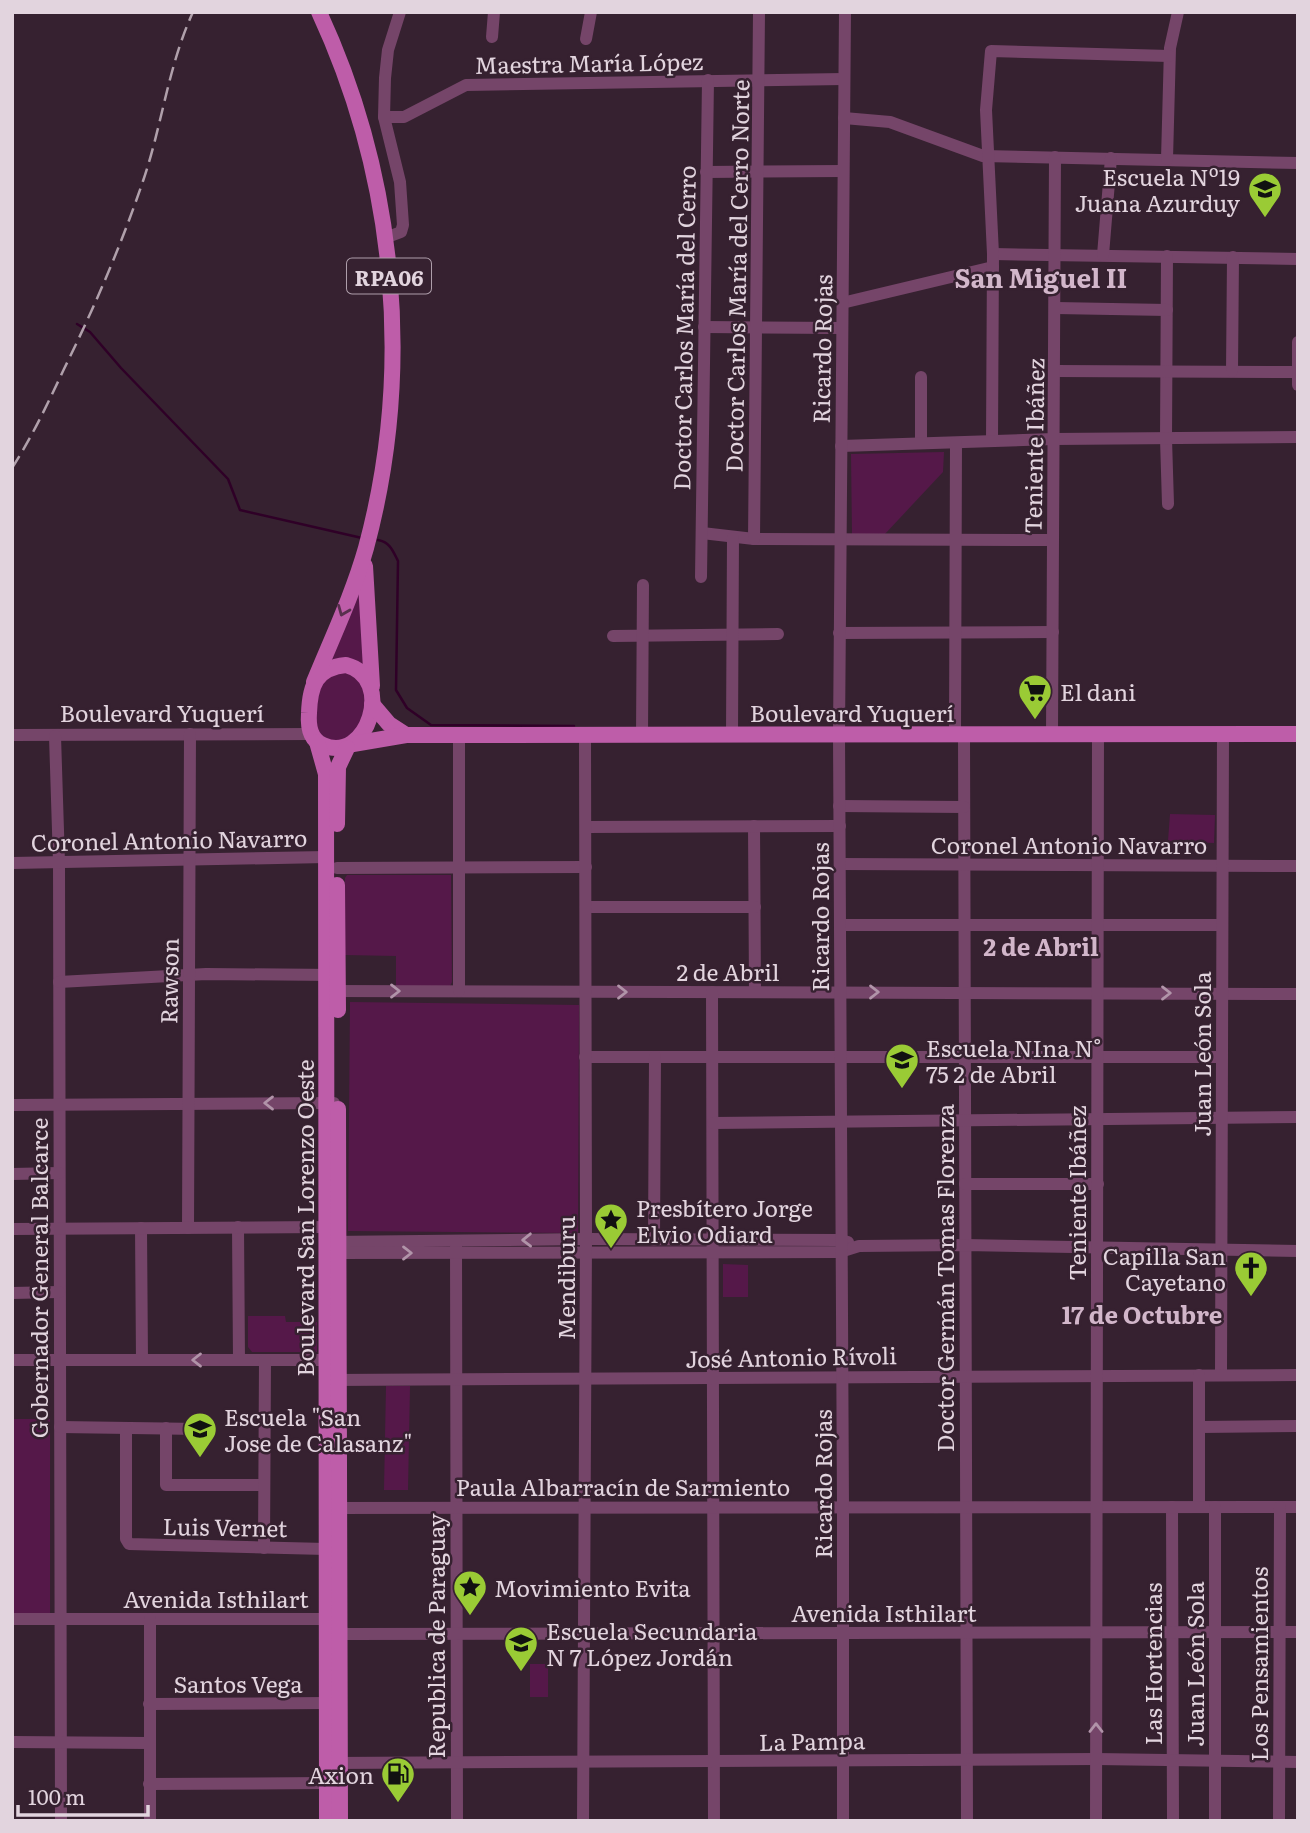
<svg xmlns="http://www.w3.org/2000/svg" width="1310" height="1833" viewBox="0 0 1310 1833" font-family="Literata,serif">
<rect width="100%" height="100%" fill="#362130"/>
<g fill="#551849">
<polygon points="944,452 943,472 884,535 852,535 851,454"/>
<polygon points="357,590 363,591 368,667 329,663"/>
<path d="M 340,670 L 357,672 L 368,687 C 363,721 353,765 312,729 L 318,686 Z"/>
<polygon points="1170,814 1215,815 1214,843 1168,841"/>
<polygon points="347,875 451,875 452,982 448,990 396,989 396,956 344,955 345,878"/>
<polygon points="350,1002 579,1005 578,1233 348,1231"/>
<polygon points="723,1264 748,1265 748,1297 723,1297"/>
<polygon points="248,1316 285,1316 286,1322 317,1322 317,1352 252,1352 248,1347"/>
<polygon points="386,1386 410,1386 408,1490 384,1490"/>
<rect x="12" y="1419" width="38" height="194"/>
<rect x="530" y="1664" width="18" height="33"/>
</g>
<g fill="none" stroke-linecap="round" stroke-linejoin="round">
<g stroke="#2f0027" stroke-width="2.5">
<polyline points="77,324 90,332 121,368 228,479 240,510 362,538"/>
<path d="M 378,540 C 390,542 393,551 398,561 L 396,690 L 407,708 L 431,725 L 574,726"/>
</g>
<g stroke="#754569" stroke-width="12">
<polyline points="492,37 494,12"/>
<polyline points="586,39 591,12"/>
<polyline points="384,117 404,117 466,85 844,79"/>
<polyline points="844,118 890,122 983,156 1298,163"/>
<polyline points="1167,159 1170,48 1178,12"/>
<polyline points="706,172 843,171"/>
<polyline points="385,238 401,232 403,225 400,182 384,117 385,78 388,50 400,12"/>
<polyline points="993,254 1298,259"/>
<polyline points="1103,255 1111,158"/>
<polyline points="1167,256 1166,439 1168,504"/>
<polyline points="842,303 993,267"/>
<polyline points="1056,308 1167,310"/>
<polyline points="704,327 842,328"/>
<polyline points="1298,342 1298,385"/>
<polyline points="1055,371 1297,372"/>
<polyline points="1232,371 1233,257"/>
<polyline points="992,441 993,254 986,110 991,51 1169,56"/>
<polyline points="921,443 921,377"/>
<polyline points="841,446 1054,439 1298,437"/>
<polyline points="702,533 754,539 1053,540"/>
<polyline points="754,539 759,12"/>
<polyline points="701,577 708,80"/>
<polyline points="839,633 1053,632"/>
<polyline points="613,636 778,634"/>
<polyline points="642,734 643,585"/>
<polyline points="732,734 733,538"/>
<polyline points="955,734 956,443"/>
<polyline points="964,734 967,1821"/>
<polyline points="1052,734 1055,157"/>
<polyline points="12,735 311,734"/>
<polyline points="55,736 59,862 61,1821"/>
<polyline points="839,806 964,807"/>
<polyline points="754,826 755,992"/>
<polyline points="586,827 840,826"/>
<polyline points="12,863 326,857"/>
<polyline points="840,864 1298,866"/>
<polyline points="337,868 586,867"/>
<polyline points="586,907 755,907"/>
<polyline points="840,925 1222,925"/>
<polyline points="59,982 206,974 335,975"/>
<polyline points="329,991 1298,994"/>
<polyline points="459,991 459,735"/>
<polyline points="712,992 714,1821"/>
<polyline points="585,1057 1222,1057"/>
<polyline points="12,1105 334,1103"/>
<polyline points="713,1123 1298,1117"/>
<polyline points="12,1174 59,1173"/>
<polyline points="965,1184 1098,1184"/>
<polyline points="238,1227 239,1360"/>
<polyline points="141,1228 142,1360"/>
<polyline points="188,1228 190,734"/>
<polyline points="12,1229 326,1227"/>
<polyline points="654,1240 655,1057"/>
<polyline points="331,1242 586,1239 840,1240 848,1242"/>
<polyline points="456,1242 457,1821"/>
<polyline points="330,1253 840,1252 859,1246 965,1245 1298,1251"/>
<polyline points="12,1293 59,1292"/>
<polyline points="12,1360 335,1360"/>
<polyline points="1221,1374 1223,734"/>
<polyline points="332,1380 1298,1375"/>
<polyline points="60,1427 200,1429"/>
<polyline points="1200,1427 1298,1426"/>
<polyline points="126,1428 126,1539 129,1544 326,1549"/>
<polyline points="166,1428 166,1485 264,1485"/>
<polyline points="1172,1507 1173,1821"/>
<polyline points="1199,1507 1199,1375"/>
<polyline points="330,1508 1298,1507"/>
<polyline points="264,1548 265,1360"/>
<polyline points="12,1619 321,1619 346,1634 1298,1632"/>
<polyline points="149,1704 327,1703"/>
<polyline points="12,1742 149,1743"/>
<polyline points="331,1763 1096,1759 1298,1762"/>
<polyline points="149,1784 327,1783"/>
<polyline points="150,1821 150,1619"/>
<polyline points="583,1821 586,1239 585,735"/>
<polyline points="843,1821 843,1507 839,734 845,12"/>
<polyline points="1096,1821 1098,734"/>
<polyline points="1215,1821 1215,1507"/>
<polyline points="1279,1821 1280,1507"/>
</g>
<g stroke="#be5da9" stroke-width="16">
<polyline points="365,566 372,686"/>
<path d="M 346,665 C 396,678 367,765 323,745 C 310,740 308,726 309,713 C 310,685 316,668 346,665 Z"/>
<path d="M 314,682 C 332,638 353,594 366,548 C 414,370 396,178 319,12"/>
<polyline points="372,704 389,724 406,735"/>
<polyline points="317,742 326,774 327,1821"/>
<polyline points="353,744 406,735 1298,734"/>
<polyline points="337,824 338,767 347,748"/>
<polyline points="337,885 338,1010"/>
<polyline points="338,1109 340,1821"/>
</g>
<path stroke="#b0a0ab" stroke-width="2.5" stroke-dasharray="14 7" stroke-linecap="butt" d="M 12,468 C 32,437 48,403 64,369 C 94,308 121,246 143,181 C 162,126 168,66 193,12"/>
</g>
<defs><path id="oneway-chevron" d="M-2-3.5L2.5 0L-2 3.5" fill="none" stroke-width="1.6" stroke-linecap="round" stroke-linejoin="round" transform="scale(1.75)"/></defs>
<use stroke="#58304e" href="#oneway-chevron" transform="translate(343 611) rotate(112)"/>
<g stroke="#b194a9">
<use href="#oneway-chevron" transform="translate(395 991)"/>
<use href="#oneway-chevron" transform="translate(622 992)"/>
<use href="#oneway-chevron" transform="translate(874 992)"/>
<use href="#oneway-chevron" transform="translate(1166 993)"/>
<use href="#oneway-chevron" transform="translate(269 1103) rotate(-180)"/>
<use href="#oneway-chevron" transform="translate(527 1240) rotate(179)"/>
<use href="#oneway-chevron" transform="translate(407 1253)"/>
<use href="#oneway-chevron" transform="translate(197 1360) rotate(-180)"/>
<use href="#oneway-chevron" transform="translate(1096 1728) rotate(-90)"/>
</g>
<defs>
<g id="school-pin" transform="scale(1.75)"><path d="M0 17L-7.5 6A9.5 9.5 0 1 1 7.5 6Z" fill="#9acb35" stroke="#362130"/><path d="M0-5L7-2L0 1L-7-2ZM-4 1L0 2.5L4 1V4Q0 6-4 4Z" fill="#111"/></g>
<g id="supermarket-pin" transform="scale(1.75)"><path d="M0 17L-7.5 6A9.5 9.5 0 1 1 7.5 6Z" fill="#9acb35" stroke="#362130"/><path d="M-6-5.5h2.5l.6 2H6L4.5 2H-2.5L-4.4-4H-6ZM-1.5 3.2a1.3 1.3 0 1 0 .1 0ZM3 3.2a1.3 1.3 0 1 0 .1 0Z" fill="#111"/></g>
<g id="sight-pin" transform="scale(1.75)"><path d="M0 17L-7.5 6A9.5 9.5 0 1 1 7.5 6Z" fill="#9acb35" stroke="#362130"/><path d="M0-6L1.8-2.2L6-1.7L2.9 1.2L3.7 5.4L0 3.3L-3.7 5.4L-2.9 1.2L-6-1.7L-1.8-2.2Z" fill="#111"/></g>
<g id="church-pin" transform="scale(1.75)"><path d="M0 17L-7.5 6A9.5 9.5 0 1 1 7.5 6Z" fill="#9acb35" stroke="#362130"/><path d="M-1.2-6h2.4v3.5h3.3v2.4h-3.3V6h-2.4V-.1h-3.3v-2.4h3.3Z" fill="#111"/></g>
<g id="fuel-pin" transform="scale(1.75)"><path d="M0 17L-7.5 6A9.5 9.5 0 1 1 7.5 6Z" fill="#9acb35" stroke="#362130"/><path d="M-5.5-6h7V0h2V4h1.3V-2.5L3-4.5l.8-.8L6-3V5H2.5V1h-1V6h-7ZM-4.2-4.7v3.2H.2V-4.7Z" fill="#111"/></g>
</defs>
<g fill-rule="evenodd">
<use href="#school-pin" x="1265" y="189"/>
<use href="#supermarket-pin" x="1035" y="691"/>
<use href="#school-pin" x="902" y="1060"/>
<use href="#sight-pin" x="611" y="1220"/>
<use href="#church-pin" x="1251" y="1268"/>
<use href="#school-pin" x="200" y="1429"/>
<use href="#sight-pin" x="470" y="1587"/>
<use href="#school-pin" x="521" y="1643"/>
<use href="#fuel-pin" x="398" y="1774"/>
</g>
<g text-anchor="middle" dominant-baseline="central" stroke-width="5" stroke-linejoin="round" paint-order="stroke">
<rect fill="#362130" stroke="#ae9eaa" stroke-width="2" x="347" y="258.5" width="84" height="35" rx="5"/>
<g font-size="21" font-weight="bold" fill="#e2d4de">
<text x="389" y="276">RPA06</text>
</g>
<g font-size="23" fill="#e2d4de" stroke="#362130">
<text transform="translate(589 62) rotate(-1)">Maestra María López</text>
<text transform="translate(736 276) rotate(-89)">Doctor Carlos María del Cerro Norte</text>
<text transform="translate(683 328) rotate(-89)">Doctor Carlos María del Cerro</text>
<text transform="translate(821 349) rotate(-89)">Ricardo Rojas</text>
<text transform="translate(1033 446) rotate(-89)">Teniente Ibáñez</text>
<text x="162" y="712">Boulevard Yuquerí</text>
<text x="852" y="712">Boulevard Yuquerí</text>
<text transform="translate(169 839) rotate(-1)">Coronel Antonio Navarro</text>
<text x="1069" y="844">Coronel Antonio Navarro</text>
<text transform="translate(819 917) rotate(-90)">Ricardo Rojas</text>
<text x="728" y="971">2 de Abril</text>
<text transform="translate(168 981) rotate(-89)">Rawson</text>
<text transform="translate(1201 1054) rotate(-90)">Juan León Sola</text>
<text transform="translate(1076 1193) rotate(-90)">Teniente Ibáñez</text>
<text transform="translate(304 1218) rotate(-90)">Boulevard San Lorenzo Oeste</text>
<text transform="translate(38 1278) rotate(-90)">Gobernador General Balcarce</text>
<text transform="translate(565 1278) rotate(-90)">Mendiburu</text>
<text transform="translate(944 1278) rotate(-90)">Doctor Germán Tomas Florenza</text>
<text transform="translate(791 1356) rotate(-1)">José Antonio Rívoli</text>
<text transform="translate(822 1484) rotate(-90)">Ricardo Rojas</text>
<text x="623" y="1486">Paula Albarracín de Sarmiento</text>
<text transform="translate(225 1526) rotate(1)">Luis Vernet</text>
<text x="216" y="1598">Avenida Isthilart</text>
<text x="884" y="1612">Avenida Isthilart</text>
<text transform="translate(435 1636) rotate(-90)">Republica de Paraguay</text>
<text transform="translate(1152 1664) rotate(-90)">Las Hortencias</text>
<text transform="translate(1194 1664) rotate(-90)">Juan León Sola</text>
<text transform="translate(1258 1664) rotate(-90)">Los Pensamientos</text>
<text x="238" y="1683">Santos Vega</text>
<text transform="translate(812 1740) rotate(-1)">La Pampa</text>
</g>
<g font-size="23" fill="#e2d4de" stroke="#362130" text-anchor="start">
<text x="1240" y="176" text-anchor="end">Escuela Nº19<tspan x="1240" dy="26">Juana Azurduy</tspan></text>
<text x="1060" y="691">El dani</text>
<text x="926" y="1047">Escuela NIna N°<tspan x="926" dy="26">75 2 de Abril</tspan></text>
<text x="636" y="1207">Presbítero Jorge<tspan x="636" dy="26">Elvio Odiard</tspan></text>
<text x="1226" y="1255" text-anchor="end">Capilla San<tspan x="1226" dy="26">Cayetano</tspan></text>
<text x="224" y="1416">Escuela "San<tspan x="224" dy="26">Jose de Calasanz"</tspan></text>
<text x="494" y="1587">Movimiento Evita</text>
<text x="546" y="1630">Escuela Secundaria<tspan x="546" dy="26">N 7 López Jordán</tspan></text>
<text x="374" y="1774" text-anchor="end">Axion</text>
</g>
<g font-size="24" font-weight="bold" fill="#d2b6ca" stroke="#362130">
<text x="1041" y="945">2 de Abril</text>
<text x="1142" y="1313">17 de Octubre</text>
</g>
<g font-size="26" font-weight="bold" fill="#d2b6ca" stroke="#362130">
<text x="1041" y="276">San Miguel II</text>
</g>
</g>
<rect width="1310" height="1833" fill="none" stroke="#e2d4de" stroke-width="28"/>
<path d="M18 1805v10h130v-10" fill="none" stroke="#e2d4de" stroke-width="3.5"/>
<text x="28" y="1805" font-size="21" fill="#e2d4de" stroke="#362130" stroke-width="5" paint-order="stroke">100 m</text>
</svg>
